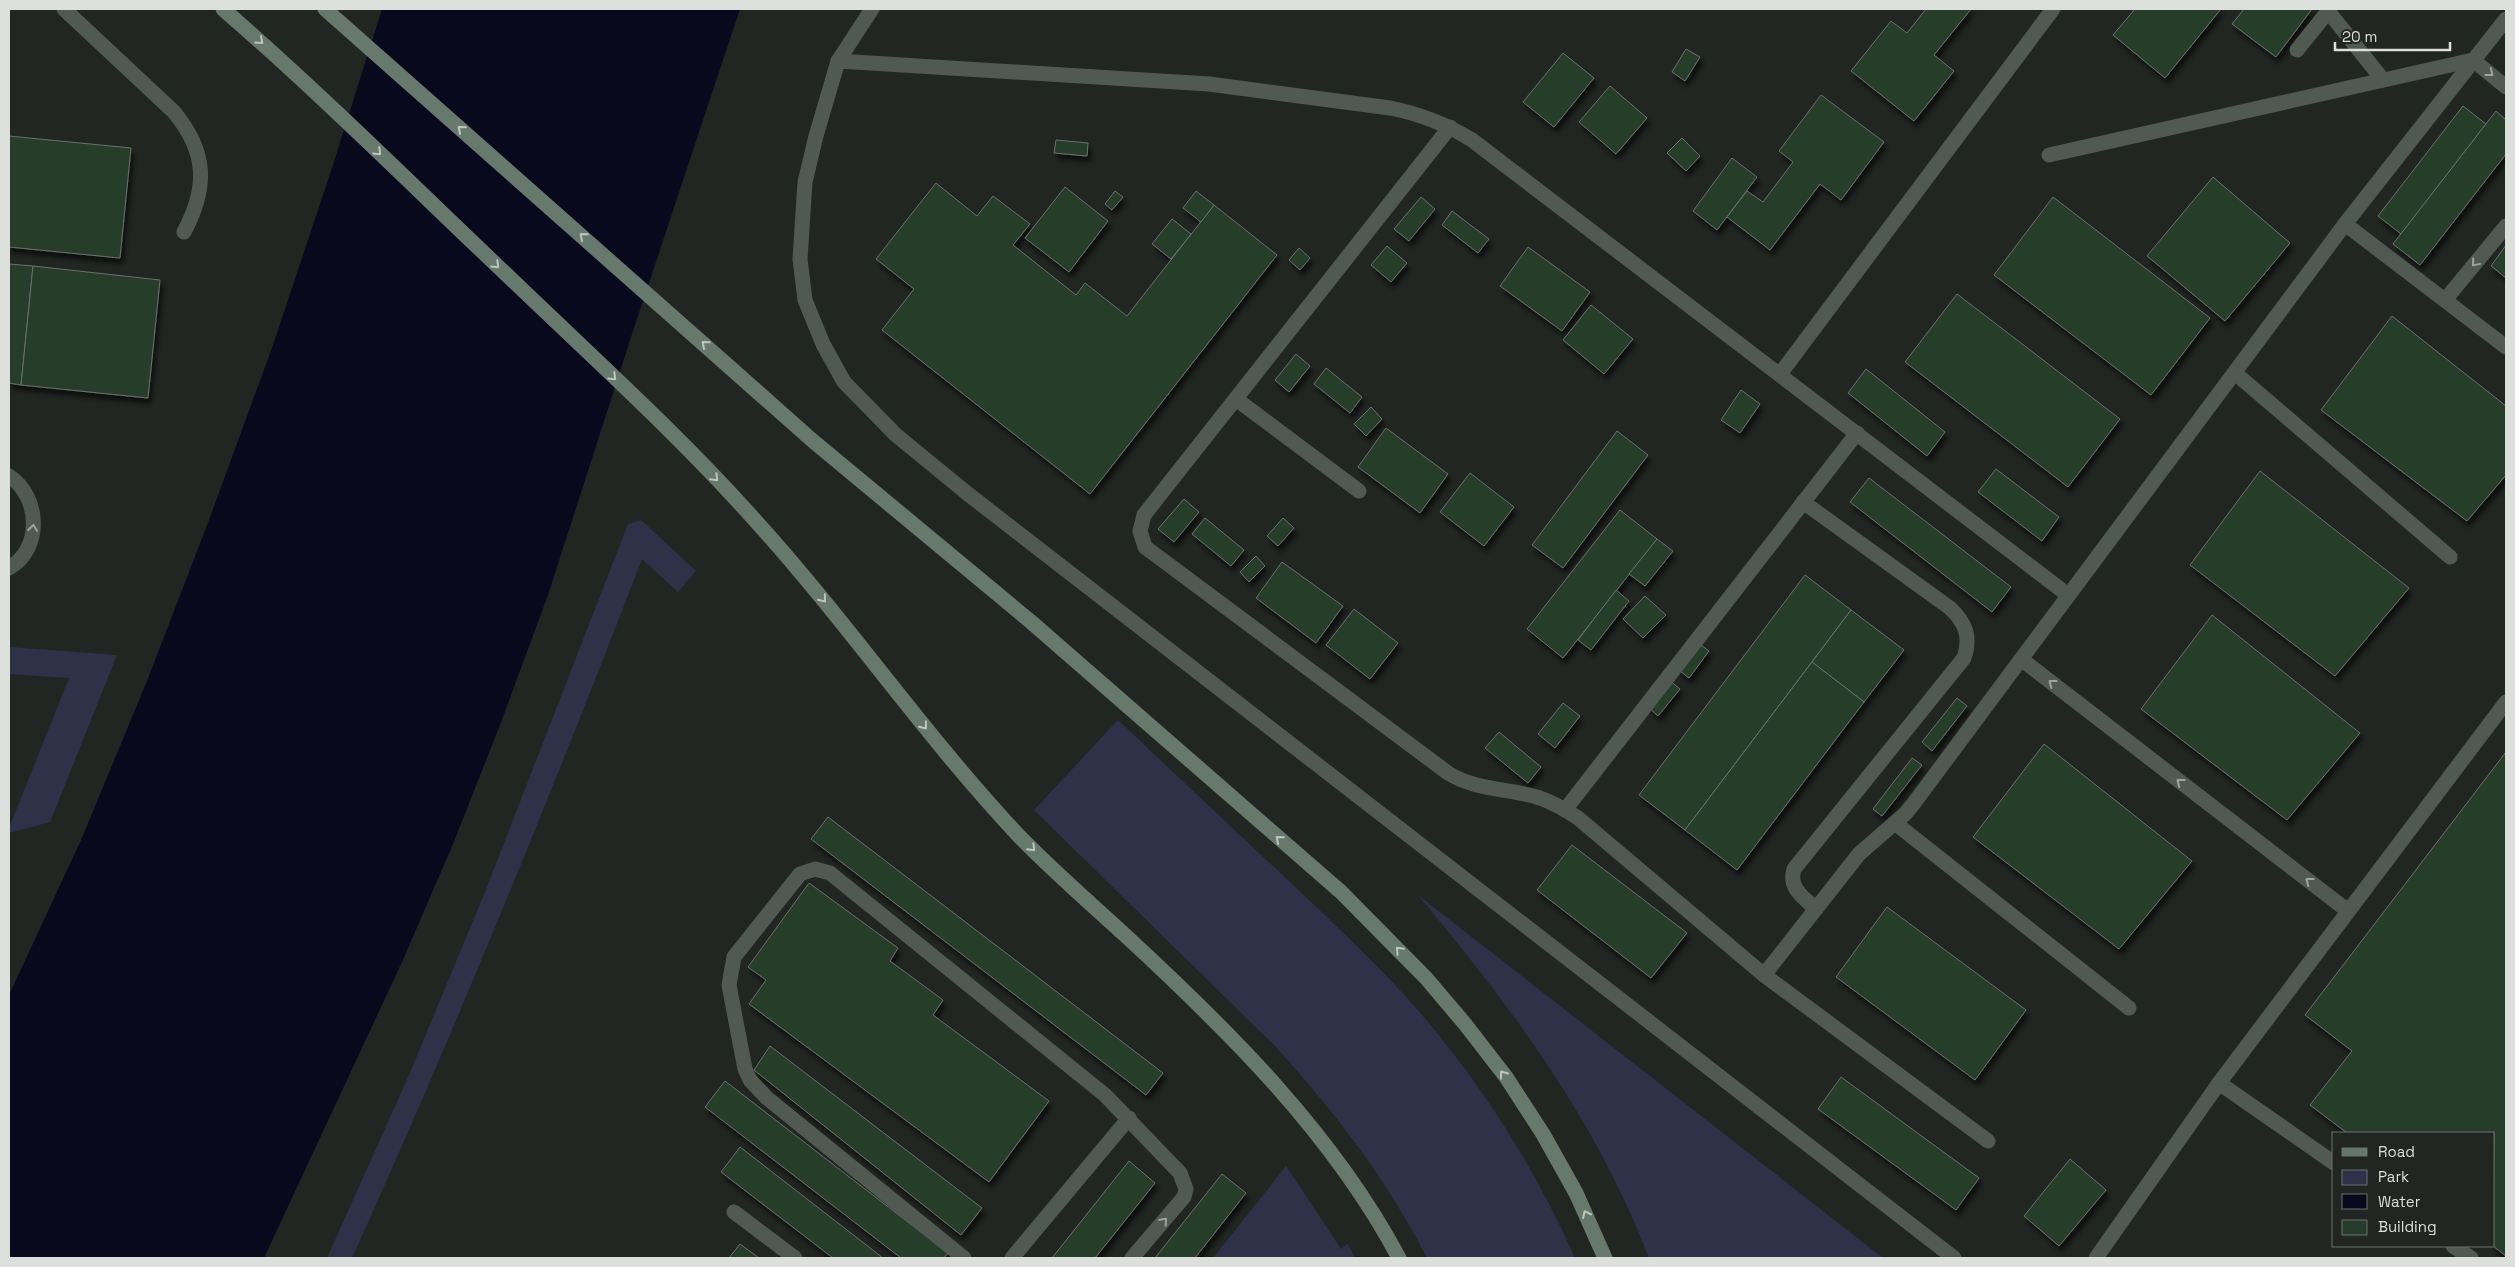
<svg xmlns="http://www.w3.org/2000/svg" width="2515" height="1267" viewBox="0 0 2515 1267" font-family="'Space Grotesk',sans-serif">
<defs>
<filter id="shadow"><feDropShadow dx="3" dy="5.5" stdDeviation="2.5" flood-color="#0009"/></filter>
</defs>
<rect width="100%" height="100%" fill="#222623"/>
<g fill="#2f3148">
<path d="M 641,520 L 696,571 L 678,592 L 642,559 C 551,795 456,1028 352,1258 L 327,1258 L 409,1075 L 485,892 L 628,524 Z"/>
<polygon points="9,647 117,655 50,822 9,833 9,828 69,678 9,674"/>
<path d="M 1118,720 C 1175,774 1232,828 1289,881 C 1340,930 1393,978 1437,1033 C 1493,1102 1539,1177 1575,1258 L 1427,1258 C 1387,1179 1334,1111 1275,1046 L 1034,810 Z"/>
<path d="M 1418,895 L 1883,1258 L 1649,1258 C 1597,1122 1511,1006 1418,895 Z"/>
<polygon points="1286,1166 1341,1249 1348,1244 1355,1258 1213,1258"/>
</g>
<polygon fill="#09091d" points="382,9 740,9 633,331 548,595 500,725 453,844 402,962 264,1258 9,1258 9,995 81,840 147,681 209,520 273,345 332,168"/>
<g fill="#253c2c" stroke="#6c706d" filter="url(#shadow)">
<polygon points="1926,9 1971,9 1934,55 1954,71 1914,121 1851,71 1891,21 1907,33"/>
<polygon points="2135,9 2221,9 2165,78 2113,35"/>
<polygon points="2244,9 2312,9 2276,57 2232,24"/>
<polygon points="1686,49 1700,57 1685,81 1672,72"/>
<polygon points="1563,53 1594,78 1554,127 1523,102"/>
<polygon points="1610,86 1647,118 1616,154 1579,122"/>
<polygon points="1821,95 1884,142 1841,200 1820,184 1770,250 1727,217 1747,191 1763,202 1793,162 1779,151"/>
<polygon points="2463,106 2486,124 2401,234 2378,216"/>
<polygon points="2496,111 2506,120 2506,154 2420,265 2393,244"/>
<polygon points="9,136 131,148 120,258 9,247"/>
<polygon points="1682,138 1700,156 1686,171 1667,153"/>
<polygon points="1056,140 1088,143 1087,156 1054,153"/>
<polygon points="1732,158 1757,177 1717,230 1693,211"/>
<polygon points="2213,177 2290,243 2225,321 2147,256"/>
<polygon points="936,183 977,216 993,196 1030,224 1013,245 1076,295 1085,283 1127,316 1214,205 1277,255 1090,494 882,330 914,289 876,259"/>
<polygon points="1065,187 1108,221 1069,272 1025,238"/>
<polygon points="1115,191 1123,197 1112,210 1105,204"/>
<polygon points="1196,191 1214,205 1201,222 1183,208"/>
<polygon points="1421,197 1435,209 1409,241 1394,229"/>
<polygon points="2053,197 2210,318 2151,395 1994,275"/>
<polygon points="1452,211 1489,239 1478,253 1442,225"/>
<polygon points="1172,219 1191,234 1171,259 1152,244"/>
<polygon points="2506,245 2506,278 2491,266"/>
<polygon points="1387,246 1407,263 1391,282 1371,265"/>
<polygon points="1528,247 1590,292 1562,331 1500,286"/>
<polygon points="1299,248 1310,258 1300,270 1289,260"/>
<polygon points="9,264 33,266 21,385 9,383"/>
<polygon points="33,266 160,280 148,398 21,385"/>
<polygon points="1957,294 2120,419 2068,487 1905,362"/>
<polygon points="1591,305 1633,339 1604,374 1563,340"/>
<polygon points="2392,316 2506,406 2506,475 2467,521 2321,410"/>
<polygon points="1296,354 1310,366 1289,392 1275,380"/>
<polygon points="1326,368 1362,397 1350,413 1314,384"/>
<polygon points="1866,369 1945,432 1927,456 1848,393"/>
<polygon points="1741,390 1760,404 1740,433 1721,420"/>
<polygon points="1371,407 1382,419 1366,436 1354,424"/>
<polygon points="1386,428 1448,474 1420,513 1358,467"/>
<polygon points="1617,431 1648,455 1563,568 1532,545"/>
<polygon points="1996,469 2059,517 2042,541 1978,492"/>
<polygon points="2260,471 2409,588 2335,676 2190,565"/>
<polygon points="1470,473 1514,507 1484,546 1440,512"/>
<polygon points="1869,478 2011,587 1992,612 1850,502"/>
<polygon points="1184,499 1199,512 1174,542 1158,529"/>
<polygon points="1620,510 1657,539 1563,658 1527,629"/>
<polygon points="1205,518 1244,550 1231,566 1192,534"/>
<polygon points="1283,518 1294,528 1278,546 1267,536"/>
<polygon points="1657,539 1673,551 1645,586 1629,574"/>
<polygon points="1256,556 1265,566 1249,582 1240,572"/>
<polygon points="1282,562 1343,606 1316,643 1256,598"/>
<polygon points="1805,575 1851,610 1685,830 1639,795"/>
<polygon points="1616,590 1629,601 1591,650 1578,640"/>
<polygon points="1645,596 1666,615 1643,638 1623,619"/>
<polygon points="1354,609 1398,643 1370,679 1326,645"/>
<polygon points="1851,610 1904,650 1864,702 1812,662"/>
<polygon points="2212,615 2360,733 2287,820 2141,709"/>
<polygon points="1697,642 1709,651 1689,678 1676,668"/>
<polygon points="1812,662 1864,702 1737,870 1685,830"/>
<polygon points="1669,680 1680,689 1658,716 1647,706"/>
<polygon points="1957,698 1967,706 1932,751 1922,742"/>
<polygon points="1563,703 1580,716 1555,748 1538,734"/>
<polygon points="1499,732 1541,767 1528,783 1485,748"/>
<polygon points="2044,744 2192,861 2119,949 1973,837"/>
<polygon points="2506,752 2506,1256 2493,1246 2494,1133 2347,1133 2310,1105 2352,1051 2305,1015"/>
<polygon points="1912,758 1922,765 1882,816 1873,809"/>
<polygon points="828,817 1163,1073 1146,1095 811,839"/>
<polygon points="1572,845 1687,933 1651,978 1537,890"/>
<polygon points="809,883 898,948 890,961 943,1000 933,1015 1049,1101 989,1182 749,1004 766,980 748,967"/>
<polygon points="1887,907 2026,1010 1975,1080 1836,977"/>
<polygon points="770,1046 982,1208 961,1235 754,1070"/>
<polygon points="1841,1077 1979,1178 1956,1210 1818,1109"/>
<polygon points="725,1081 948,1253 944,1258 901,1258 705,1107"/>
<polygon points="740,1147 883,1258 833,1258 721,1172"/>
<polygon points="2070,1159 2106,1190 2059,1246 2024,1216"/>
<polygon points="1129,1161 1155,1183 1095,1258 1052,1258"/>
<polygon points="1222,1174 1246,1193 1195,1258 1155,1258"/>
<polygon points="740,1244 759,1258 729,1258"/>
</g>
<g fill="none" stroke-linecap="round" stroke-linejoin="round">
<g stroke="#505a52" stroke-width="15">
<path d="M 64,9 L 174,112 C 207,152 208,187 184,232"/>
<polyline points="872,9 838,61 816,136 805,182 800,259 805,300 823,344 844,382 896,435 968,494 1954,1258"/>
<polyline points="2328,11 2383,80"/>
<polyline points="2297,50 2330,9"/>
<path d="M 838,61 L 1209,84 L 1390,108 C 1421,114 1446,124 1472,140 L 2068,595"/>
<path d="M 1450,127 L 1144,515 L 1140,531 L 1145,547 L 1448,773 C 1477,791 1509,788 1540,798 C 1554,803 1566,810 1578,818 L 1764,975 L 1988,1141"/>
<polyline points="2049,155 2473,60 2506,87"/>
<polyline points="2345,224 2506,347"/>
<polyline points="2445,300 2506,226"/>
<polyline points="2235,373 2450,557"/>
<polyline points="1780,374 2053,9"/>
<polyline points="1236,399 1359,491"/>
<path d="M 1803,502 L 1950,608 C 1966,623 1971,637 1964,658 L 1794,869 C 1788,888 1803,897 1816,909"/>
<polyline points="2021,659 2348,911"/>
<polyline points="1565,810 1857,433"/>
<polyline points="1895,823 2129,1008"/>
<polyline points="1764,975 1859,854 1905,814 1914,803 2345,224 2506,19"/>
<polyline points="2219,1083 2334,1163"/>
<polyline points="734,1212 795,1258"/>
<polyline points="2453,1246 2471,1258"/>
<polyline points="964,1258 767,1098 750,1080 745,1069 729,985 734,957 800,874 815,869 830,873 1105,1095 1180,1173 1186,1189 1184,1197 1132,1258"/>
<polyline points="1012,1258 1129,1118"/>
<polyline points="2096,1258 2219,1083 2506,702"/>
</g>
<path stroke="#505a52" stroke-width="15" d="M 9,476 C 40,496 43,549 9,568"/>
<g stroke="#67786c" stroke-width="15">
<path d="M 223,9 C 321,94 413,186 507,275 C 590,355 676,432 753,518 C 846,620 924,735 1019,836 C 1053,871 1090,903 1126,936 C 1229,1031 1333,1134 1399,1258"/>
<polyline points="325,9 813,441 1030,621 1341,892 1426,978 1465,1024 1506,1077 1543,1134 1576,1193 1605,1258"/>
</g>
</g>
<defs><path id="oneway-chevron" d="M-2-3.5L2.5 0L-2 3.5" fill="none" stroke-width="1.6" stroke-linecap="round" stroke-linejoin="round" transform="scale(1.25)"/></defs>
<g stroke="#c0c5c1">
<use href="#oneway-chevron" transform="translate(260 41) rotate(42)"/>
<use href="#oneway-chevron" transform="translate(461 129) rotate(-139)"/>
<use href="#oneway-chevron" transform="translate(378 152) rotate(44)"/>
<use href="#oneway-chevron" transform="translate(583 236) rotate(-139)"/>
<use href="#oneway-chevron" transform="translate(496 265) rotate(44)"/>
<use href="#oneway-chevron" transform="translate(705 344) rotate(-139)"/>
<use href="#oneway-chevron" transform="translate(613 377) rotate(44)"/>
<use href="#oneway-chevron" transform="translate(715 478) rotate(46)"/>
<use href="#oneway-chevron" transform="translate(823 599) rotate(51)"/>
<use href="#oneway-chevron" transform="translate(924 726) rotate(52)"/>
<use href="#oneway-chevron" transform="translate(1279 839) rotate(-139)"/>
<use href="#oneway-chevron" transform="translate(1032 848) rotate(45)"/>
<use href="#oneway-chevron" transform="translate(1399 950) rotate(-134)"/>
<use href="#oneway-chevron" transform="translate(1503 1074) rotate(-126)"/>
<use href="#oneway-chevron" transform="translate(1586 1214) rotate(-115)"/>
</g>
<g stroke="#9ea39e">
<use href="#oneway-chevron" transform="translate(2490 73) rotate(38)"/>
<use href="#oneway-chevron" transform="translate(2475 263) rotate(130)"/>
<use href="#oneway-chevron" transform="translate(33 528) rotate(-83)"/>
<use href="#oneway-chevron" transform="translate(2052 683) rotate(-143)"/>
<use href="#oneway-chevron" transform="translate(2180 782) rotate(-142)"/>
<use href="#oneway-chevron" transform="translate(2309 881) rotate(-142)"/>
<use href="#oneway-chevron" transform="translate(1164 1221) rotate(-49)"/>
</g>
<rect width="2515" height="1267" fill="none" stroke="#dddfdd" stroke-width="20"/>
<rect x="2332" y="1132" width="162" height="115" fill="#222623" stroke="#6d706d"/>
<rect x="2342" y="1148" width="25" height="8" fill="#67786c" stroke="#6d706d"/>
<text x="2378" y="1157" font-size="15" fill="#dddfdd">Road</text>
<rect x="2342" y="1170" width="25" height="15" fill="#2f3148" stroke="#6d706d"/>
<text x="2378" y="1182" font-size="15" fill="#dddfdd">Park</text>
<rect x="2342" y="1194" width="25" height="15" fill="#09091d" stroke="#6d706d"/>
<text x="2378" y="1207" font-size="15" fill="#dddfdd">Water</text>
<rect x="2342" y="1220" width="25" height="15" fill="#253c2c" stroke="#6d706d"/>
<text x="2378" y="1232" font-size="15" fill="#dddfdd">Building</text>
<path d="M2335 42v8h115v-8" fill="none" stroke="#dddfdd" stroke-width="2.5"/>
<text x="2342" y="42" font-size="15" fill="#dddfdd" stroke="#222623" stroke-width="4" paint-order="stroke">20 m</text>
</svg>
